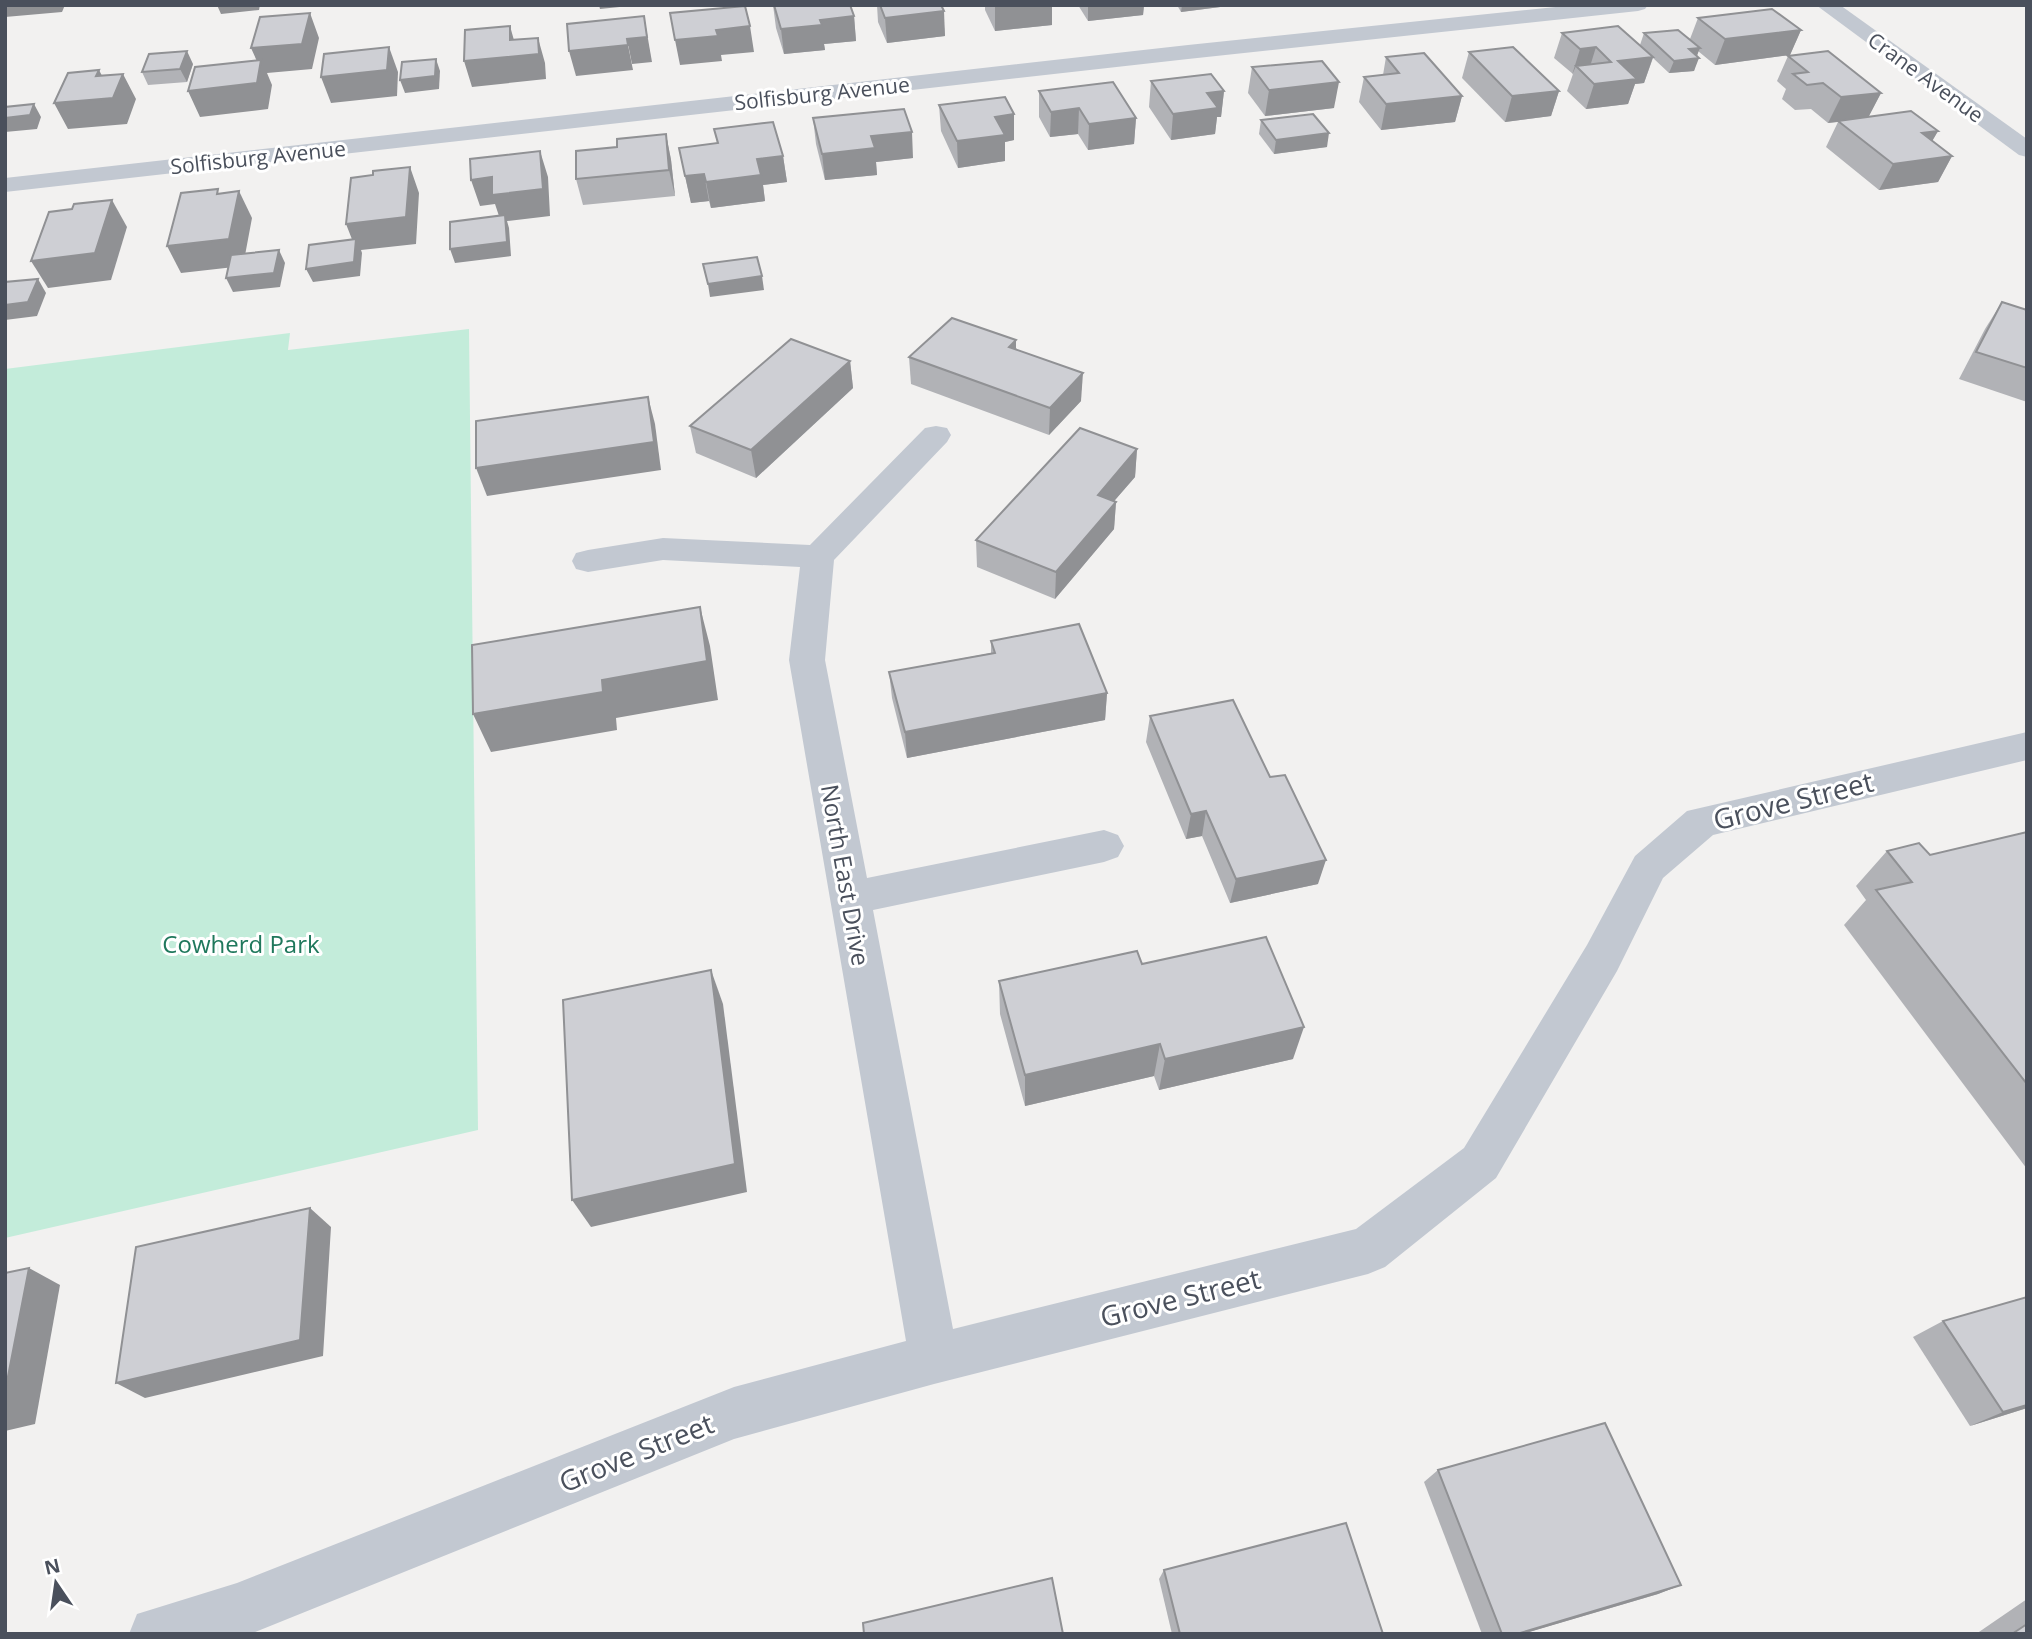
<svg xmlns="http://www.w3.org/2000/svg" width="2032" height="1639" viewBox="0 0 2032 1639" font-family="'Open Sans',sans-serif">
<rect width="100%" height="100%" fill="#f2f1f0"/>
<polygon fill="#c3ecda" points="469,329 478,1130 5,1238 5,369 290,333 288,350"/>
<g fill="none" stroke-linecap="round" stroke-linejoin="round">
<g fill="#c2c8d1" fill-rule="evenodd">
<polygon points="1575,5 1648,5 1645,9 1638,11 1188,59 5,192 5,178 1188,45"/>
<polygon points="1816,5 1840,5 2027,139 2027,157 2019,155"/>
<polygon points="936,426 947,428 951,435 947,442 834,560 825,660 867,878 1104,830 1118,835 1124,846 1118,857 1104,862 873,910 953,1329 1356,1229 1464,1148 1587,945 1635,856 1687,811 2027,732 2027,760 1713,835 1663,878 1617,971 1496,1178 1385,1267 1368,1274 934,1384 734,1439 250,1634 129,1634 137,1614 237,1583 734,1387 906,1341 789,660 800,567 663,560 588,572 576,569 572,561 576,553 588,550 663,538 810,545 925,428"/>
</g>
</g>
<g fill="#b1b2b6">
<polygon points="773,5 854,16 856,41 824,44 825,50 784,54 776,28"/>
<polygon points="877,5 947,5 942,6 945,36 887,43 878,22"/>
<polygon points="985,5 1052,5 1052,25 995,31 985,10"/>
<polygon points="1078,5 1144,5 1143,15 1088,21"/>
<polygon points="1177,5 1236,5 1181,12"/>
<polygon points="1698,18 1801,30 1790,55 1715,65 1698,51 1694,71 1669,73 1653,58 1644,83 1635,84 1628,104 1586,109 1567,91 1573,74 1554,58 1562,33 1640,45 1644,33 1690,39"/>
<polygon points="1469,52 1559,91 1551,116 1505,122 1462,78"/>
<polygon points="1788,56 1881,93 1868,117 1938,131 1932,141 1952,156 1938,182 1879,190 1826,147 1838,122 1828,123 1811,109 1795,110 1782,99 1786,89 1777,81"/>
<polygon points="1386,57 1462,96 1455,122 1381,130 1359,102 1364,77 1383,75"/>
<polygon points="193,64 187,82 148,85 142,72"/>
<polygon points="1252,67 1334,108 1265,116 1248,93"/>
<polygon points="1151,81 1224,91 1221,117 1217,117 1215,134 1171,140 1149,107"/>
<polygon points="1039,91 1136,118 1134,144 1088,150 1078,134 1050,137 1039,117"/>
<polygon points="939,105 1014,114 1014,140 1005,142 1005,161 958,168 941,131"/>
<polygon points="813,118 913,158 876,162 877,175 825,180 816,144"/>
<polygon points="1261,120 1327,147 1274,154 1259,134"/>
<polygon points="714,129 783,156 787,182 763,185 765,201 711,208 709,201 691,203 679,148 717,143"/>
<polygon points="666,134 671,160 675,196 583,205 576,179 617,147"/>
<polygon points="2002,302 2027,310 2027,402 1959,379 1985,329"/>
<polygon points="1016,350 1081,401 1049,435 911,384 909,357"/>
<polygon points="850,361 853,388 756,478 696,453 690,426"/>
<polygon points="1137,449 1135,477 1114,501 1116,502 1114,529 1055,599 977,567 976,540"/>
<polygon points="991,641 1107,693 1105,720 907,758 892,698 889,672 991,653"/>
<polygon points="1150,716 1318,884 1230,903 1202,836 1186,839 1146,742"/>
<polygon points="2027,832 2027,1169 1844,925 1866,900 1856,886 1887,851 1930,855"/>
<polygon points="1142,964 1293,1059 1159,1090 1154,1076 1025,1106 1000,1014 999,981"/>
<polygon points="1943,1321 2027,1408 1970,1426 1913,1337"/>
<polygon points="1438,1470 1681,1585 1658,1594 1522,1634 1482,1634 1424,1482"/>
<polygon points="1164,1570 1383,1634 1172,1634 1159,1579"/>
<polygon points="2027,1599 2027,1634 1976,1634"/>
</g>
<g fill="#909194">
<polygon points="5,5 65,5 62,12 5,17"/>
<polygon points="217,5 260,5 259,10 221,14"/>
<polygon points="599,5 639,5 600,9"/>
<polygon points="1002,5 1052,5 1052,25 995,31 995,6"/>
<polygon points="1088,5 1144,5 1143,15 1088,21"/>
<polygon points="1182,5 1236,5 1181,12"/>
<polygon points="944,11 945,36 887,43 885,18"/>
<polygon points="310,13 319,38 312,69 267,73 272,85 268,109 200,117 188,91 260,68 251,48"/>
<polygon points="644,16 652,62 632,64 627,39"/>
<polygon points="854,16 856,41 824,44 825,50 784,54 781,29 820,20"/>
<polygon points="510,26 517,51 538,38 545,63 546,79 472,87 464,61 510,40"/>
<polygon points="750,26 754,52 721,55 722,61 680,65 675,40 716,30"/>
<polygon points="1801,30 1790,55 1715,65 1725,39"/>
<polygon points="628,45 633,70 576,76 569,51"/>
<polygon points="389,47 398,72 397,96 331,103 321,77"/>
<polygon points="1596,47 1588,73 1576,66 1572,75 1580,49"/>
<polygon points="1700,48 1696,58 1699,58 1694,71 1669,73 1674,61 1689,49"/>
<polygon points="187,51 193,64 187,82 180,69"/>
<polygon points="1653,57 1644,83 1635,84 1628,104 1586,109 1594,84 1618,61"/>
<polygon points="436,59 440,71 439,89 405,93 400,80"/>
<polygon points="99,70 112,95 123,74 136,99 127,124 68,129 54,103 96,76"/>
<polygon points="1339,82 1334,108 1265,116 1269,90"/>
<polygon points="1224,91 1221,117 1217,117 1215,134 1171,140 1173,114 1207,93"/>
<polygon points="1559,91 1551,116 1505,122 1512,96"/>
<polygon points="1881,93 1868,118 1828,123 1841,97"/>
<polygon points="1462,96 1455,122 1381,130 1386,104"/>
<polygon points="34,104 41,117 37,129 5,132 5,118"/>
<polygon points="1079,108 1078,134 1050,137 1051,112"/>
<polygon points="1014,114 1014,140 1005,142 1005,161 958,168 957,141 995,117"/>
<polygon points="1136,118 1134,144 1088,150 1089,124"/>
<polygon points="1938,131 1923,157 1922,133"/>
<polygon points="912,132 913,158 876,162 877,175 825,180 822,154 871,136"/>
<polygon points="1329,133 1327,147 1274,154 1276,140"/>
<polygon points="666,134 671,160 675,196 669,170"/>
<polygon points="540,151 548,177 550,216 507,221 509,228 511,256 455,263 450,249 501,222 495,204 480,206 471,180"/>
<polygon points="783,156 787,182 763,185 765,201 711,208 706,182 757,159"/>
<polygon points="1952,156 1938,182 1879,190 1893,164"/>
<polygon points="410,167 419,193 416,244 361,250 362,253 360,276 313,282 306,269 355,247 346,224"/>
<polygon points="704,174 709,201 691,203 685,176"/>
<polygon points="239,191 252,218 243,266 181,273 167,246"/>
<polygon points="112,200 127,227 111,280 48,288 31,261"/>
<polygon points="279,250 285,263 280,287 233,292 226,278"/>
<polygon points="762,276 764,290 710,297 708,284"/>
<polygon points="38,279 46,293 37,316 5,320 5,305"/>
<polygon points="1016,340 1016,368 1009,347"/>
<polygon points="850,361 853,388 756,478 751,450"/>
<polygon points="1083,373 1081,401 1049,435 1050,408"/>
<polygon points="648,397 655,424 661,470 487,496 476,468"/>
<polygon points="1137,449 1135,477 1096,522 1098,495"/>
<polygon points="1116,502 1114,529 1055,599 1056,572"/>
<polygon points="700,607 710,646 718,700 616,718 617,730 491,752 473,714 602,680"/>
<polygon points="1107,693 1105,720 907,758 905,732"/>
<polygon points="1206,811 1202,836 1186,839 1191,814"/>
<polygon points="1326,860 1318,884 1230,903 1236,879"/>
<polygon points="711,970 723,1004 747,1192 591,1227 572,1200"/>
<polygon points="1304,1027 1293,1059 1159,1090 1165,1059"/>
<polygon points="1160,1044 1154,1076 1025,1106 1025,1075"/>
<polygon points="310,1208 331,1227 323,1356 145,1398 116,1383"/>
<polygon points="29,1268 60,1285 35,1424 5,1431 5,1392"/>
<polygon points="2027,1405 2027,1408 1970,1426 2003,1412"/>
<polygon points="1681,1585 1658,1594 1522,1634 1517,1634"/>
</g>
<g fill="#cecfd4" stroke="#909194" stroke-width="2">
<polygon points="774,5 850,5 854,16 820,20 822,25 781,29"/>
<polygon points="880,5 941,5 944,11 885,18"/>
<polygon points="745,6 750,26 716,30 718,36 675,40 670,13"/>
<polygon points="1772,9 1801,30 1725,39 1698,18"/>
<polygon points="310,13 302,44 251,48 260,17"/>
<polygon points="644,16 647,37 627,39 628,45 569,51 567,24"/>
<polygon points="510,26 510,40 538,38 539,54 464,61 465,30"/>
<polygon points="1618,26 1653,57 1618,61 1637,79 1594,84 1576,66 1611,62 1596,47 1580,49 1562,33"/>
<polygon points="1678,30 1700,48 1689,49 1699,58 1674,61 1644,33"/>
<polygon points="389,47 387,70 321,77 324,54"/>
<polygon points="1513,47 1559,91 1512,96 1469,52"/>
<polygon points="187,51 180,69 142,72 149,54"/>
<polygon points="1828,51 1881,93 1841,97 1823,83 1807,85 1793,74 1808,72 1788,56"/>
<polygon points="1424,53 1462,96 1386,104 1364,77 1399,73 1386,57"/>
<polygon points="436,59 435,76 400,80 402,62"/>
<polygon points="261,60 257,83 188,91 195,67"/>
<polygon points="1322,61 1339,82 1269,90 1252,67"/>
<polygon points="99,70 96,76 123,74 113,98 54,103 68,73"/>
<polygon points="1211,74 1224,91 1207,93 1218,108 1173,114 1151,81"/>
<polygon points="1113,82 1136,118 1089,124 1079,108 1051,112 1039,91"/>
<polygon points="1005,97 1014,114 995,117 1005,135 957,141 939,105"/>
<polygon points="34,104 30,115 5,118 5,107"/>
<polygon points="904,109 912,132 871,136 875,148 822,154 813,118"/>
<polygon points="1911,111 1938,131 1922,133 1952,156 1893,164 1838,121"/>
<polygon points="1313,114 1329,133 1276,140 1261,120"/>
<polygon points="773,122 783,156 757,159 761,175 706,182 704,174 685,176 679,148 718,143 714,129"/>
<polygon points="666,134 669,170 576,179 576,151 617,147 617,139"/>
<polygon points="540,151 543,189 492,195 492,177 471,180 470,159"/>
<polygon points="410,167 406,217 346,224 351,178 373,175 373,171"/>
<polygon points="218,189 217,194 239,191 229,239 167,246 181,193"/>
<polygon points="112,200 95,253 31,261 49,212 72,209 74,204"/>
<polygon points="505,215 507,242 450,249 450,222"/>
<polygon points="356,239 354,262 306,269 309,245"/>
<polygon points="279,250 274,273 226,278 231,255"/>
<polygon points="757,257 762,276 708,284 703,264"/>
<polygon points="38,279 28,302 5,305 5,282"/>
<polygon points="2002,302 2027,310 2027,368 1976,352"/>
<polygon points="952,318 1016,340 1009,347 1083,373 1050,408 909,357"/>
<polygon points="791,339 850,361 751,450 690,426"/>
<polygon points="648,397 654,442 476,468 476,421"/>
<polygon points="1080,428 1137,449 1098,495 1116,502 1056,572 976,540"/>
<polygon points="700,607 707,661 602,680 603,692 473,714 472,645"/>
<polygon points="1079,624 1107,693 905,732 889,672 995,653 991,641"/>
<polygon points="1233,700 1270,777 1285,775 1326,860 1236,879 1206,811 1191,814 1150,716"/>
<polygon points="2027,832 2027,1084 1876,890 1912,882 1887,851 1919,843 1930,855"/>
<polygon points="1266,937 1304,1027 1165,1059 1160,1044 1025,1075 999,981 1137,951 1142,964"/>
<polygon points="711,970 735,1164 572,1200 563,1000"/>
<polygon points="310,1208 300,1340 116,1383 136,1247"/>
<polygon points="29,1268 5,1392 5,1273"/>
<polygon points="2027,1297 2027,1405 2003,1412 1943,1321"/>
<polygon points="1605,1423 1681,1585 1517,1634 1502,1634 1438,1470"/>
<polygon points="1346,1523 1383,1634 1180,1634 1164,1570"/>
<polygon points="1052,1578 1063,1634 864,1634 863,1623"/>
<polygon points="2027,1624 2027,1634 2012,1634"/>
</g>
<g text-anchor="middle" dominant-baseline="central" stroke-width="6" stroke-linejoin="round" paint-order="stroke">
<g font-size="21" fill="#4a505c" stroke="#fff">
<text transform="translate(1926 77) rotate(36)">Crane Avenue</text>
<text transform="translate(822 93) rotate(-6)">Solfisburg Avenue</text>
<text transform="translate(258 157) rotate(-6)">Solfisburg Avenue</text>
</g>
<g font-size="24" fill="#4a505c" stroke="#fff">
<text transform="translate(846 875) rotate(80)">North East Drive</text>
</g>
<g font-size="24" fill="#1f785c" stroke="#fff">
<text x="241" y="943">Cowherd Park</text>
</g>
<g font-size="28" fill="#4a505c" stroke="#fff">
<text transform="translate(1793 800) rotate(-14)">Grove Street</text>
<text transform="translate(1180 1297) rotate(-14)">Grove Street</text>
<text transform="translate(636 1452) rotate(-22)">Grove Street</text>
</g>
</g>
<rect width="2032" height="1639" fill="none" stroke="#4a505c" stroke-width="14"/>
<g transform="translate(56 1583) rotate(347)" stroke="#ffffff" stroke-width="5" paint-order="stroke">
<path d="M0-5L12 26L0 18L-12 26Z" fill="#4a505c"/>
<text y="-10" font-size="19" font-weight="bold" text-anchor="middle" fill="#4a505c">N</text>
</g>
</svg>
